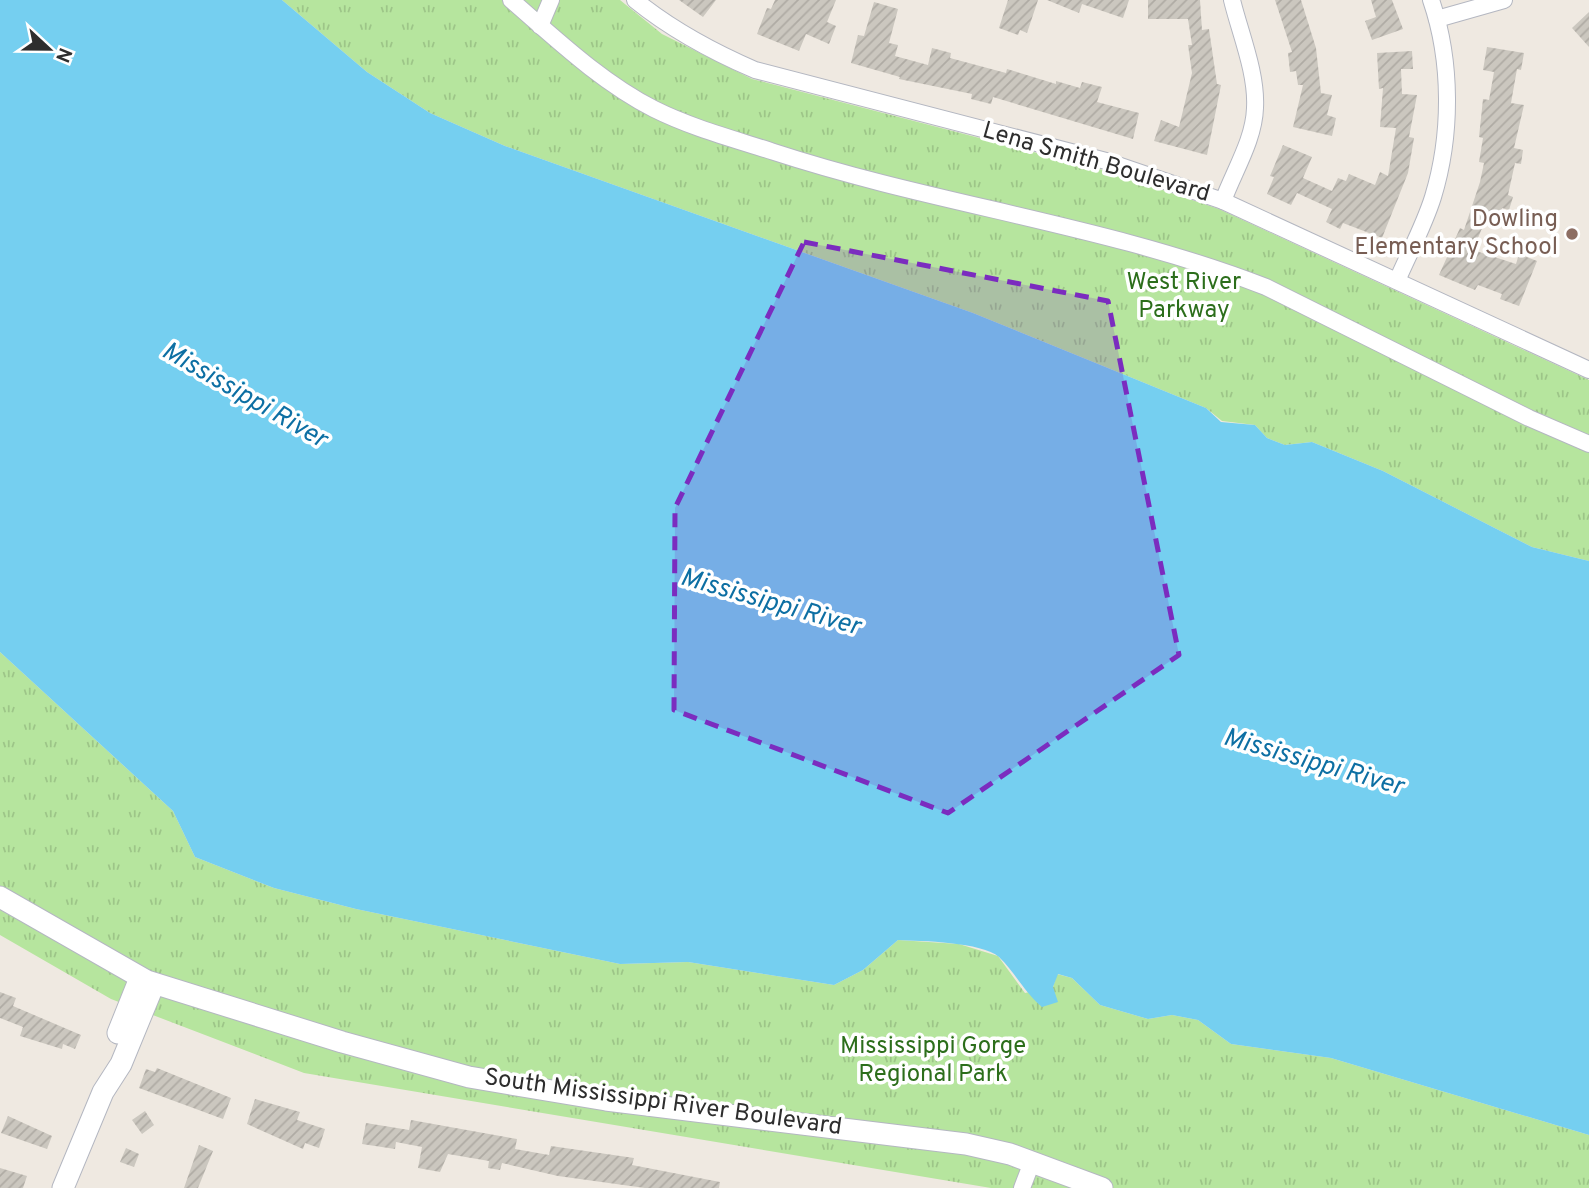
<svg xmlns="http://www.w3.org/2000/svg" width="1589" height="1188" viewBox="0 0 1589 1188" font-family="Overpass,sans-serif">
<defs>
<pattern id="grass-tufts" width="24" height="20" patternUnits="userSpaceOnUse" patternTransform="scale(1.75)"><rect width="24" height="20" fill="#b6e59e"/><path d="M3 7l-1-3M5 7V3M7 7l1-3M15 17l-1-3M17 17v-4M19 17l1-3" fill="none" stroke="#9dc588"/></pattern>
<pattern id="building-hatch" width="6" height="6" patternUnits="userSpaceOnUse" patternTransform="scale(1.75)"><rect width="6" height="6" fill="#cbc7bf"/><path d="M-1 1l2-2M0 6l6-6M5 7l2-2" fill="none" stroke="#afaba4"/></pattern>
</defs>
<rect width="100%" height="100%" fill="#efe9e1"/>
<g fill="url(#grass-tufts)">
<polygon points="282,0 620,0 662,34 752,79 1103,170 1219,209 1589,380 1589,561 1532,547 1383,471 1312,442 1285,445 1267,438 1255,425 1222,421 1206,408 973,313 505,146 430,113 367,72"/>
<polygon points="0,652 173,811 195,857 274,888 356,909 620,964 688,962 834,985 863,970 898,940 959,944 998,956 1025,993 1053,987 1057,974 1072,978 1100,1005 1148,1019 1172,1015 1198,1020 1231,1044 1331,1058 1589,1135 1589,1188 991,1188 304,1073 111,999 0,935"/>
</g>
<path fill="#75cff0" d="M 0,0 L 282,0 L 367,72 L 430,113 L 505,146 L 973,313 L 1206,408 L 1221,422 L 1255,425 L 1267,438 L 1285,445 L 1312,442 L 1383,471 L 1532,547 L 1589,561 L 1589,1135 L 1331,1058 L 1231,1044 L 1198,1020 L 1172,1015 L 1148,1019 L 1100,1005 L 1072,978 L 1058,974 L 1053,987 L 1058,1002 L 1042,1007 C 1024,992 1015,972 999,957 C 982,942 921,941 898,940 L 863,970 L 834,985 L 688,962 L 620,964 L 356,909 L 274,888 L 195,857 L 173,811 L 0,652 Z"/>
<g fill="url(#building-hatch)">
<polygon points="679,0 716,0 703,17"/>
<polygon points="775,0 836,0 827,22 836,26 829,44 806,34 799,51 757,34 767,8 771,9"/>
<polygon points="1008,0 1038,0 1027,33 1020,30 1018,35 999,28"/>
<polygon points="1047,0 1129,0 1123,18 1082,4 1079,13"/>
<polygon points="1148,0 1200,0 1202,30 1209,29 1217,84 1221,85 1207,155 1154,141 1161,120 1179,127 1192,73 1188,45 1192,45 1188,19 1148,19"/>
<polygon points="1275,0 1301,0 1316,48 1321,93 1332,95 1327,115 1336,118 1332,136 1293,127 1303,85 1298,85 1296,71 1290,72 1288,53 1292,52"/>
<polygon points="1371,0 1392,0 1403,29 1372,40 1365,21 1376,17"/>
<polygon points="874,2 898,9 889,43 898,45 895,56 928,65 932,48 951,53 950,58 1006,73 1007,69 1056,84 1056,81 1080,88 1082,82 1102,87 1097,102 1139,113 1133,139 993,97 991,104 971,99 972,94 899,79 900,77 851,63 858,35 864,36"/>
<polygon points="1589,12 1589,47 1572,28"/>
<polygon points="1487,47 1524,53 1521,70 1517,69 1511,103 1524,105 1514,148 1523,150 1521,164 1515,163 1508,195 1513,197 1509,210 1502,208 1496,225 1485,221 1473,250 1516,264 1519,254 1537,261 1519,306 1500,299 1502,294 1478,285 1475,290 1439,275 1460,228 1464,230 1480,182 1484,163 1479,162 1483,138 1479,137 1483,99 1489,100 1494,72 1483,70"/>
<polygon points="1412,51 1413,69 1401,69 1402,94 1417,95 1409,137 1414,138 1408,173 1382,238 1343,223 1340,229 1326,222 1332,209 1297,193 1291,205 1267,194 1274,177 1270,176 1283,145 1312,157 1303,178 1332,191 1338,178 1346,181 1349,174 1375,185 1380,172 1388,176 1396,128 1380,127 1383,88 1379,89 1377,53"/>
<polygon points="0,992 16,998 13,1006 81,1035 75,1049 63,1044 62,1049 20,1036 23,1027 0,1018"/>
<polygon points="157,1068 231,1098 223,1119 139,1088 146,1069 155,1072"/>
<polygon points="255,1099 300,1112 297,1120 325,1129 319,1148 305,1143 303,1149 247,1124"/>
<polygon points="145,1111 154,1125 142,1134 132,1120"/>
<polygon points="8,1116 52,1136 47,1149 1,1133"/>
<polygon points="411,1120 517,1139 515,1149 549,1155 551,1146 634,1158 632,1165 720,1182 719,1188 645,1188 558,1176 502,1163 500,1170 488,1168 489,1161 448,1154 440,1172 418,1168 422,1147 396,1142 395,1149 362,1144 366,1123 409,1130"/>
<polygon points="199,1145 213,1151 198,1188 184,1188"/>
<polygon points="126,1148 139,1154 134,1167 120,1162"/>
<polygon points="0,1168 27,1176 23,1188 0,1188"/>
</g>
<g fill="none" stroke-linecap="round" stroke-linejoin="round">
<g stroke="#b4b7c1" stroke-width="18">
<g id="street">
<path d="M 511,0 C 556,39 601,82 654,109 C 692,128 734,139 774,152 C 936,205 1107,225 1266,287 L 1529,418 L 1589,444"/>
<path d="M 635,0 C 672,30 711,51 755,70 L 1106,161 L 1223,201 L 1589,370"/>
<polyline points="1437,19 1504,0"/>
<polyline points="540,26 551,0"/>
<path d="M 1223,201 C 1234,171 1254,140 1255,108 C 1257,73 1240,33 1232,0"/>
<path d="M 1397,281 C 1409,253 1424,226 1433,197 C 1452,135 1452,61 1431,0"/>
<polyline points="1022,1188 1032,1162"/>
</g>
</g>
<g stroke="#b4b7c1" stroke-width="23">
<g id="secondary">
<polyline points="0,897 147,981 342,1042 469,1077 606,1100 966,1144 1010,1154 1102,1188"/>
<polyline points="118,1033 140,978"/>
<polyline points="63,1188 103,1092 121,1064 154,984"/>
</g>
</g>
<use href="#street" stroke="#fff" stroke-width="16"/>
<use href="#secondary" stroke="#fff" stroke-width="21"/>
</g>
<path fill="#7b2cbf" fill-opacity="0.2" stroke="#7b2cbf" stroke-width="5" stroke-dasharray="14 9" stroke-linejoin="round" d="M 804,242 L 1108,301 L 1179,655 L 948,813 L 674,710 L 675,508 Z"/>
<circle fill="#8d6e63" stroke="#fff" stroke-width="2.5" cx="1572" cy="234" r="7"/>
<g text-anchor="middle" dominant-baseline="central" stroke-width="7" stroke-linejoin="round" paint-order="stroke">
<g font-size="24" fill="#2e2e2e" stroke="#fff">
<text transform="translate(1096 163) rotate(16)">Lena Smith Boulevard</text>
<text transform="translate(663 1103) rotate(8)">South Mississippi River Boulevard</text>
</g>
<g font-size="24" fill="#785e54" stroke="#fff" text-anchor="end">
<text x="1558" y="220">Dowling<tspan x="1558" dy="28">Elementary School</tspan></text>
</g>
<g font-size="24" fill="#2c6e1b" stroke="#fff">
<text x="1184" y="283">West River<tspan x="1184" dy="28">Parkway</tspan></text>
<text x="933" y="1047">Mississippi Gorge<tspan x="933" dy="28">Regional Park</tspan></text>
</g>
<g font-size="26" font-style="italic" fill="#0d6fa3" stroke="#fff">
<text transform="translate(244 396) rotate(30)">Mississippi River</text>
<text transform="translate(770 603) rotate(16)">Mississippi River</text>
<text transform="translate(1313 763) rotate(16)">Mississippi River</text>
</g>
</g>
<g transform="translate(49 49) rotate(112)" stroke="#ffffff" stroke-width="5" paint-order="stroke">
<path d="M0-5L12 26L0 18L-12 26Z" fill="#2e2e2e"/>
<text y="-10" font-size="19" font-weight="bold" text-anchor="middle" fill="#2e2e2e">N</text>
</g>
</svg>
